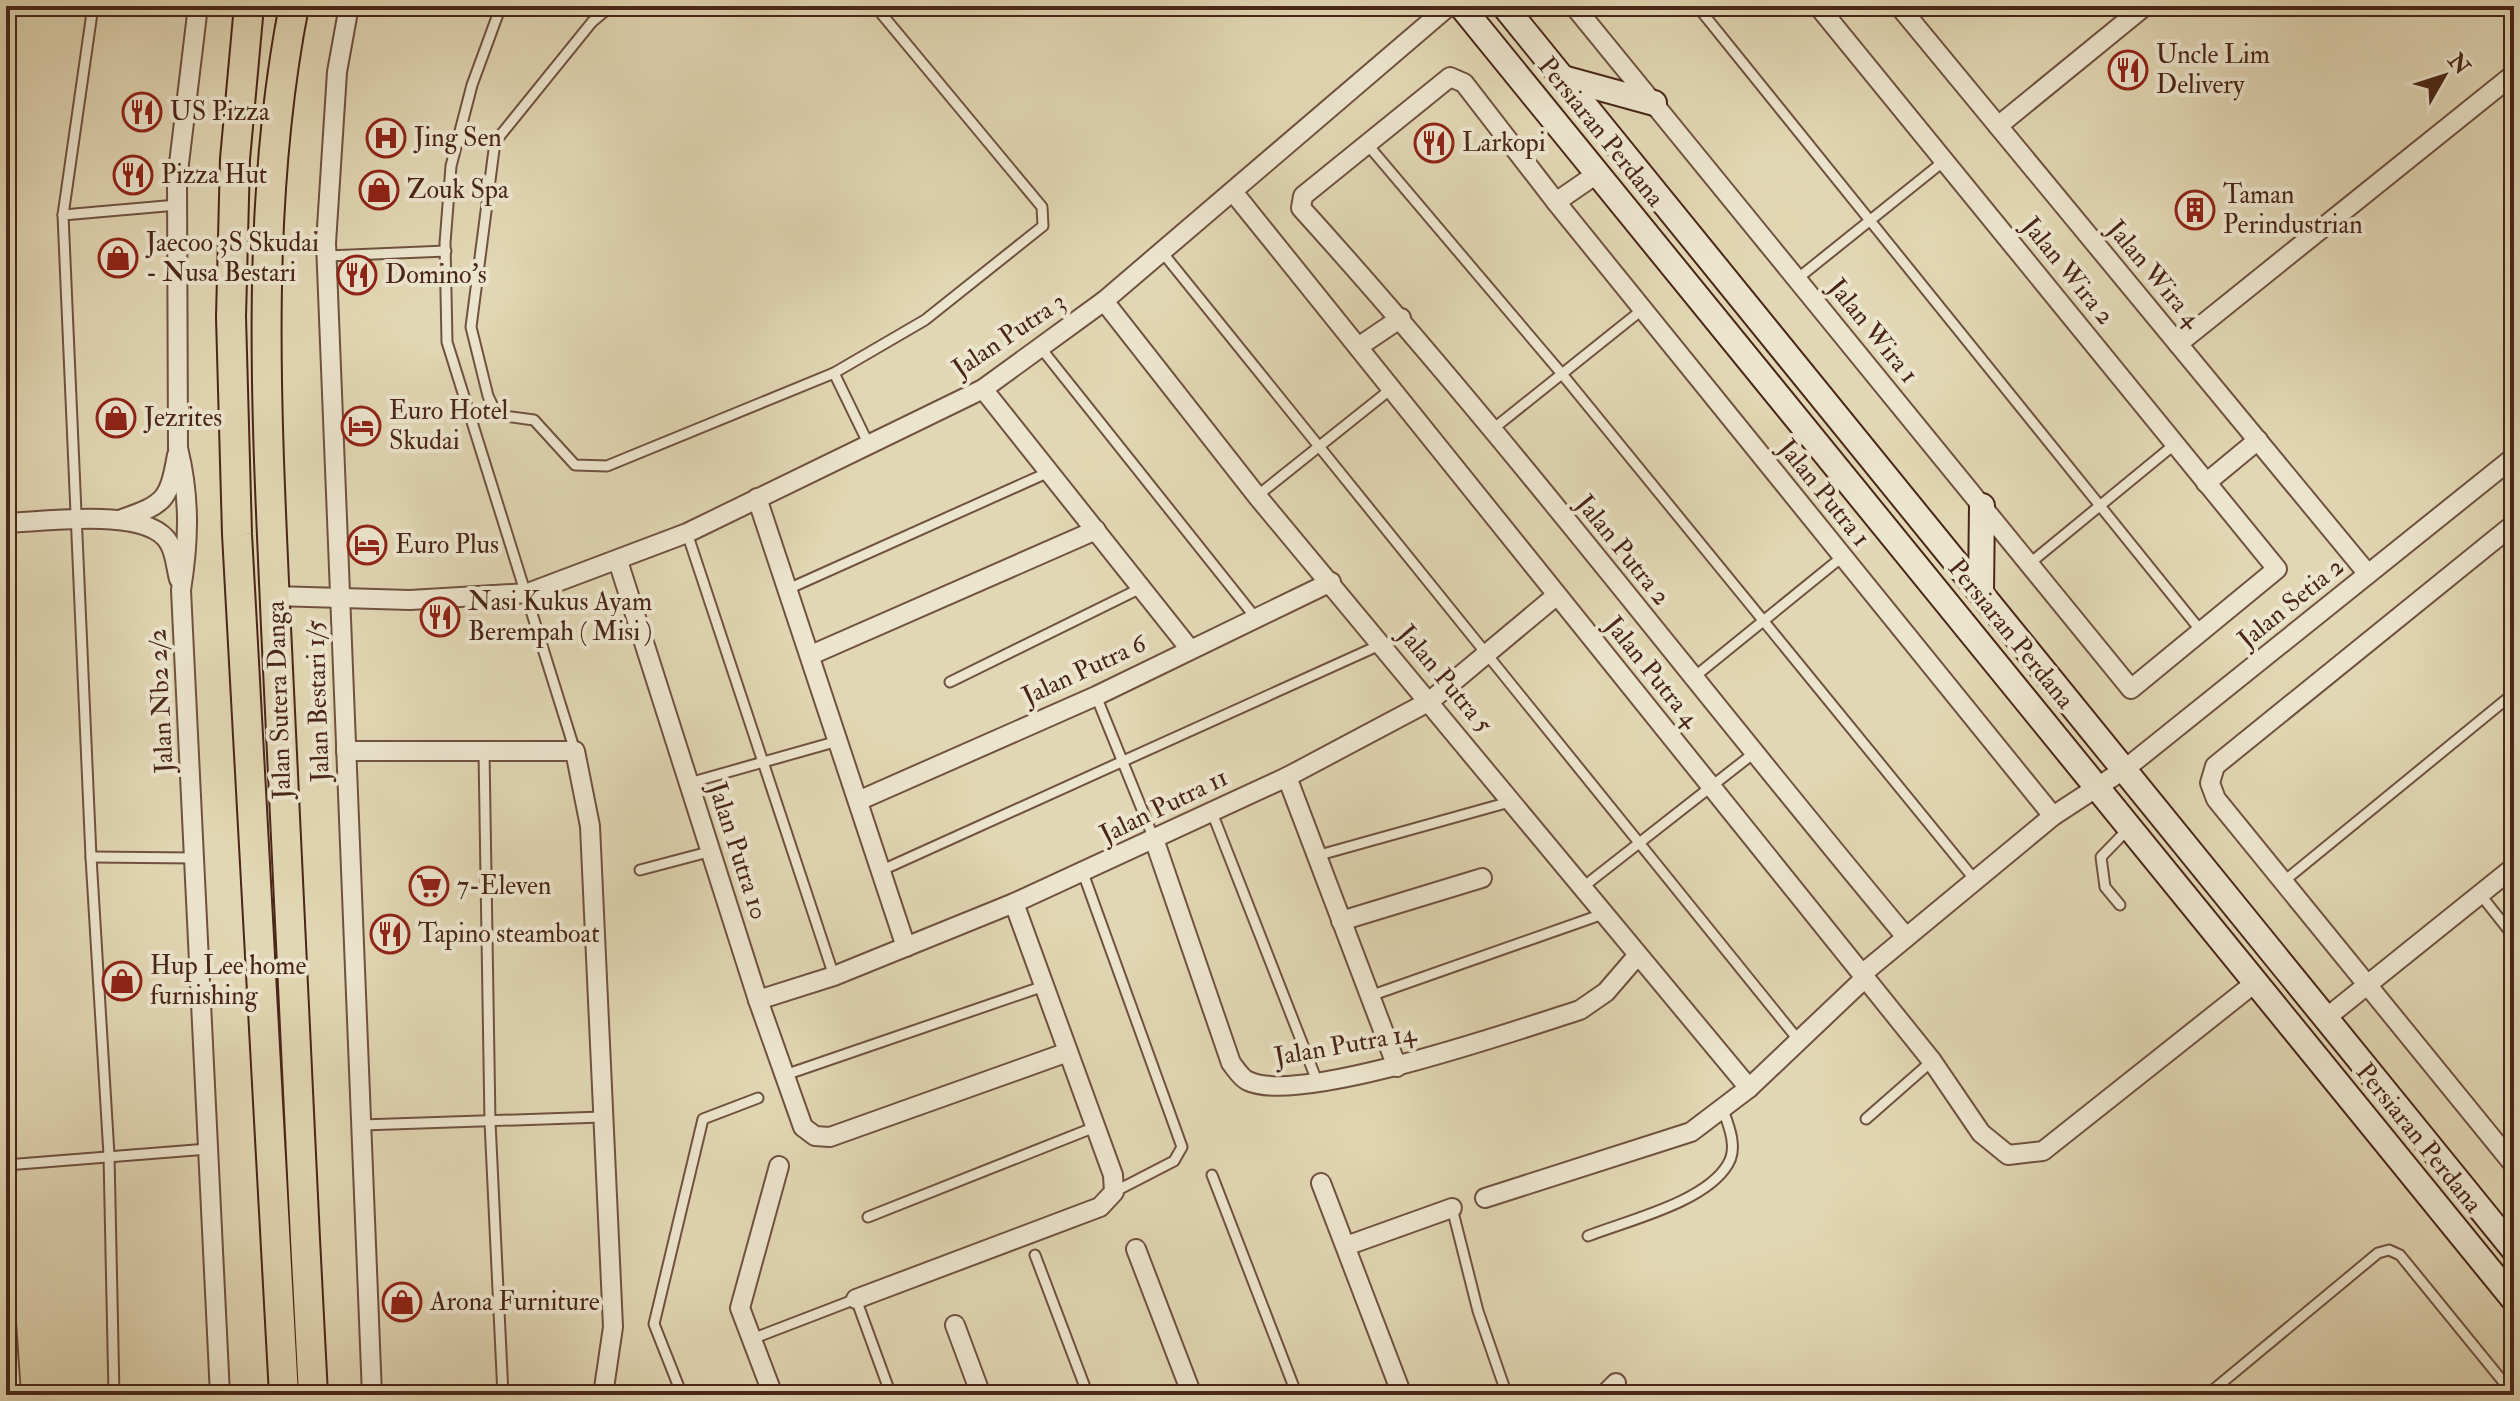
<svg xmlns="http://www.w3.org/2000/svg" width="2520" height="1401" viewBox="0 0 2520 1401" font-family="'IM FELL Double Pica',serif">
<rect width="100%" height="100%" fill="#e2d7b4"/>
<filter id="stains"><feTurbulence type="fractalNoise" baseFrequency=".0025" numOctaves="4"/><feColorMatrix values="0 0 0 0 .2 0 0 0 0 .09 0 0 0 0 .02 0 0 0 .5 -.17"/></filter>
<radialGradient id="worn" r=".72"><stop offset=".6" stop-color="#630" stop-opacity="0"/><stop offset="1" stop-color="#630" stop-opacity=".3"/></radialGradient>
<g fill="none" stroke-linecap="round" stroke-linejoin="round">
<g stroke="#6f523f" stroke-width="13">
<g id="service">
<polyline points="93,6 63,215 91,857 109,1155 114,1395"/>
<polyline points="501,6 472,85 451,166 445,243 447,342 575,751"/>
<polyline points="611,6 592,22 495,142 471,327 488,396 497,415 534,420 575,465 607,466 834,373 925,320 1043,226 1042,207 875,6"/>
<polyline points="1697,6 2201,631"/>
<polyline points="1367,144 1562,374 1975,880"/>
<polyline points="63,215 177,205"/>
<polyline points="1162,252 1800,1042"/>
<polyline points="327,256 446,251"/>
<polyline points="1797,279 1944,161"/>
<polyline points="1040,347 1255,617"/>
<polyline points="834,373 869,445"/>
<polyline points="1493,429 1643,309"/>
<polyline points="1257,496 1391,389"/>
<polyline points="687,533 834,976"/>
<polyline points="2029,564 2175,444"/>
<polyline points="788,589 1049,472"/>
<polyline points="1693,678 1842,557"/>
<polyline points="950,682 1141,588"/>
<polyline points="1096,696 1154,839"/>
<polyline points="484,752 490,1122 503,1395"/>
<polyline points="689,783 838,741"/>
<polyline points="1211,810 1317,1081"/>
<polyline points="1316,856 1513,801"/>
<polyline points="91,857 194,858"/>
<polyline points="640,870 712,851"/>
<polyline points="878,872 1382,644"/>
<polyline points="1083,873 1182,1147 1174,1161 1114,1192"/>
<polyline points="2283,882 2514,693"/>
<polyline points="1583,887 1754,753"/>
<polyline points="2480,894 2514,937"/>
<polyline points="2120,905 2105,887 2101,857 2129,828"/>
<polyline points="1370,996 1603,914"/>
<polyline points="785,1075 1044,986"/>
<polyline points="1866,1119 1932,1061"/>
<polyline points="362,1125 602,1117"/>
<polyline points="6,1165 208,1149"/>
<polyline points="1212,1175 1297,1395"/>
<polyline points="1452,1208 1478,1311 1507,1395"/>
<polyline points="868,1217 1095,1127"/>
<path d="M 1588,1236 C 1629,1220 1706,1202 1728,1164 C 1738,1148 1729,1126 1723,1110"/>
<polyline points="1035,1255 1088,1395"/>
<polyline points="752,1339 856,1299 891,1395"/>
<polyline points="682,1395 654,1324 703,1119 758,1098"/>
<polyline points="2207,1395 2378,1253 2389,1250 2400,1255 2514,1395"/>
</g>
</g>
<g stroke="#6f523f" stroke-width="22">
<g id="minor">
<path d="M 198,6 L 177,180 L 178,448 C 190,497 189,540 181,590 L 220,1395"/>
<polyline points="349,6 337,72 326,243 372,1395"/>
<polyline points="1574,6 2131,689 2277,569 1818,6"/>
<polyline points="1899,6 2368,574"/>
<polyline points="1998,126 2145,6"/>
<polyline points="1234,193 1932,1061 1981,1133 2008,1155 2043,1151 2256,982"/>
<polyline points="1556,202 1598,173"/>
<polyline points="1104,301 1257,496 1749,1088"/>
<polyline points="2178,344 2514,74"/>
<polyline points="1358,347 1401,318"/>
<polyline points="983,389 1189,648"/>
<polyline points="2206,483 2258,440"/>
<polyline points="757,498 906,947"/>
<path d="M 122,519 C 165,504 169,500 177,455"/>
<path d="M 6,523 C 43,522 149,506 169,543 C 175,552 176,568 179,579"/>
<polyline points="2514,524 2215,766 2210,783 2216,799 2514,1165"/>
<polyline points="618,561 758,1000 803,1127 815,1136 830,1137 1068,1052"/>
<polyline points="274,596 410,600 528,593 687,533 983,389 1104,301 1449,6"/>
<polyline points="811,655 1096,530"/>
<polyline points="346,751 575,751 590,826 613,1327 603,1395"/>
<polyline points="1287,777 1397,1067"/>
<polyline points="858,801 1096,696 1331,582"/>
<path d="M 1154,839 L 1231,1063 C 1236,1069 1241,1078 1248,1081 C 1299,1106 1520,1029 1580,1010 L 1606,992 L 1637,956"/>
<polyline points="1341,921 1482,878"/>
<path d="M 1906,937 C 1703,695 1513,442 1301,208 L 1303,196 L 1450,77 L 1464,83 L 1556,202 L 2053,816"/>
<polyline points="1862,974 2053,816 2125,769 2514,457"/>
<polyline points="758,1000 834,976 1014,903 1287,777 1430,701 1557,595"/>
<polyline points="2326,1018 2514,867"/>
<polyline points="1321,1183 1402,1395"/>
<polyline points="1485,1198 1691,1132 1749,1088 1865,978"/>
<polyline points="1346,1246 1452,1208"/>
<polyline points="1136,1249 1192,1395"/>
<polyline points="856,1299 1100,1207 1114,1192 1113,1175 1014,903"/>
<polyline points="6,1322 11,1395"/>
<polyline points="955,1325 981,1395"/>
<polyline points="773,1395 740,1308 779,1166"/>
<polyline points="1604,1395 1616,1383"/>
</g>
</g>
<g stroke="#492618" stroke-width="28">
<g id="secondary">
<polyline points="1461,6 2514,1300"/>
<polyline points="1504,6 2514,1250"/>
<polyline points="1563,78 1654,103"/>
<polyline points="1981,592 1982,506"/>
</g>
</g>
<g stroke="#492618" stroke-width="32">
<g id="primary">
<polyline points="249,6 235,159 231,317 237,534 284,1395"/>
<path d="M 294,6 C 254,209 267,421 276,627 C 286,883 300,1139 313,1395"/>
</g>
</g>
<use href="#service" stroke="#ece5ce" stroke-width="9"/>
<use href="#minor" stroke="#ece5ce" stroke-width="18"/>
<use href="#secondary" stroke="#ece5ce" stroke-width="24"/>
<use href="#primary" stroke="#e2d7b4" stroke-width="28"/>
</g>
<defs>
<g id="restaurant-ring" transform="scale(2)"><circle r="9.5" fill="#ece5ce" stroke="#8f2418" stroke-width="1.5"/><path d="M-5-6h1v4h1v-4h1v4h1v-4h1v5L-1.5 .5V6h-2V.5L-5-1ZM5-6V6H3V1.5H1.5Q1.5-4 5-6Z" fill="#8f2418"/></g>
<g id="hospital-ring" transform="scale(2)"><circle r="9.5" fill="#ece5ce" stroke="#8f2418" stroke-width="1.5"/><path d="M-5-5h3v3.5h4V-5h3V5h-3V1.5h-4V5h-3Z" fill="#8f2418"/></g>
<g id="shop-ring" transform="scale(2)"><circle r="9.5" fill="#ece5ce" stroke="#8f2418" stroke-width="1.5"/><path d="M-5-2.5h2.3a2.7 3.5 0 0 1 5.4 0H5L5.5 6h-11ZM-1.5-2.5h3a1.5 2.3 0 0 0-3 0Z" fill="#8f2418"/></g>
<g id="building-ring" transform="scale(2)"><circle r="9.5" fill="#ece5ce" stroke="#8f2418" stroke-width="1.5"/><path d="M-4-6H4V6H1V3H-1V6H-4ZM-2.5-4.3h1.7v1.8h-1.7ZM.8-4.3h1.7v1.8H.8ZM-2.5-1h1.7V.8h-1.7ZM.8-1h1.7V.8H.8Z" fill="#8f2418"/></g>
<g id="hotel-ring" transform="scale(2)"><circle r="9.5" fill="#ece5ce" stroke="#8f2418" stroke-width="1.5"/><path d="M-6-4.5h1.5V1H6V5H4.5V3h-9V5H-6ZM-4 0a1.8 1.8 0 1 1 3.6 0ZM.5 0V-2.5h3Q6-2.5 6 0Z" fill="#8f2418"/></g>
<g id="supermarket-ring" transform="scale(2)"><circle r="9.5" fill="#ece5ce" stroke="#8f2418" stroke-width="1.5"/><path d="M-6-5.5h2.5l.6 2H6L4.5 2H-2.5L-4.4-4H-6ZM-1.5 3.2a1.3 1.3 0 1 0 .1 0ZM3 3.2a1.3 1.3 0 1 0 .1 0Z" fill="#8f2418"/></g>
</defs>
<g fill-rule="evenodd">
<use href="#restaurant-ring" x="2128" y="70"/>
<use href="#restaurant-ring" x="142" y="112"/>
<use href="#hospital-ring" x="386" y="138"/>
<use href="#restaurant-ring" x="1434" y="143"/>
<use href="#restaurant-ring" x="133" y="175"/>
<use href="#shop-ring" x="379" y="190"/>
<use href="#building-ring" x="2195" y="210"/>
<use href="#shop-ring" x="118" y="258"/>
<use href="#restaurant-ring" x="357" y="275"/>
<use href="#shop-ring" x="116" y="418"/>
<use href="#hotel-ring" x="361" y="426"/>
<use href="#hotel-ring" x="367" y="545"/>
<use href="#restaurant-ring" x="440" y="617"/>
<use href="#supermarket-ring" x="429" y="886"/>
<use href="#restaurant-ring" x="390" y="934"/>
<use href="#shop-ring" x="122" y="981"/>
<use href="#shop-ring" x="402" y="1302"/>
</g>
<g text-anchor="middle" dominant-baseline="central" stroke-width="8" stroke-linejoin="round" paint-order="stroke">
<g font-size="26" fill="#492618" stroke="#ece5ce" text-anchor="start">
<text x="2156" y="55">Uncle Lim<tspan x="2156" dy="30">Delivery</tspan></text>
<text x="170" y="112">US Pizza</text>
<text x="414" y="138">Jing Sen</text>
<text x="1462" y="143">Larkopi</text>
<text x="161" y="175">Pizza Hut</text>
<text x="407" y="190">Zouk Spa</text>
<text x="2223" y="195">Taman<tspan x="2223" dy="30">Perindustrian</tspan></text>
<text x="146" y="243">Jaecoo 3S Skudai<tspan x="146" dy="30">- Nusa Bestari</tspan></text>
<text x="385" y="275">Domino's</text>
<text x="389" y="411">Euro Hotel<tspan x="389" dy="30">Skudai</tspan></text>
<text x="144" y="418">Jezrites</text>
<text x="395" y="545">Euro Plus</text>
<text x="468" y="602">Nasi Kukus Ayam<tspan x="468" dy="30">Berempah ( Misi )</tspan></text>
<text x="457" y="886">7-Eleven</text>
<text x="418" y="934">Tapino steamboat</text>
<text x="150" y="966">Hup Lee home<tspan x="150" dy="30">furnishing</tspan></text>
<text x="430" y="1302">Arona Furniture</text>
</g>
<g font-size="26" fill="#492618" stroke="#ece5ce">
<text transform="translate(1601 132) rotate(51)">Persiaran Perdana</text>
<text transform="translate(2068 271) rotate(51)">Jalan Wira 2</text>
<text transform="translate(2154 274) rotate(50)">Jalan Wira 4</text>
<text transform="translate(1873 331) rotate(51)">Jalan Wira 1</text>
<text transform="translate(1009 335) rotate(-34)">Jalan Putra 3</text>
<text transform="translate(1824 493) rotate(51)">Jalan Putra 1</text>
<text transform="translate(1623 550) rotate(51)">Jalan Putra 2</text>
<text transform="translate(2291 603) rotate(-39)">Jalan Setia 2</text>
<text transform="translate(2011 634) rotate(51)">Persiaran Perdana</text>
<text transform="translate(1084 670) rotate(-25)">Jalan Putra 6</text>
<text transform="translate(1652 672) rotate(51)">Jalan Putra 4</text>
<text transform="translate(1445 679) rotate(50)">Jalan Putra 5</text>
<text transform="translate(279 700) rotate(-92)">Jalan Sutera Danga</text>
<text transform="translate(161 701) rotate(-93)">Jalan Nb2 2/2</text>
<text transform="translate(318 701) rotate(-92)">Jalan Bestari 1/5</text>
<text transform="translate(1164 806) rotate(-26)">Jalan Putra 11</text>
<text transform="translate(738 851) rotate(72)">Jalan Putra 10</text>
<text transform="translate(1345 1045) rotate(-10)">Jalan Putra 14</text>
<text transform="translate(2419 1138) rotate(51)">Persiaran Perdana</text>
</g>
</g>
<rect width="2520" height="1401" fill="none" stroke="#e2d7b4" stroke-width="32"/>
<rect x="8" y="8" width="2504" height="1385" fill="none" stroke="#492618" stroke-width="4"/>
<rect x="16" y="16" width="2488" height="1369" fill="none" stroke="#492618" stroke-width="2"/>
<g transform="translate(2444 76) rotate(51)" stroke="#ece5ce" stroke-width="6" paint-order="stroke">
<path d="M0-6L14 30L0 20L-14 30Z" fill="#492618"/>
<text y="-12" font-size="22" font-weight="bold" text-anchor="middle" fill="#492618">N</text>
</g>
<rect width="100%" height="100%" filter="url(#stains)"/>
<rect width="100%" height="100%" fill="url(#worn)"/>
</svg>
